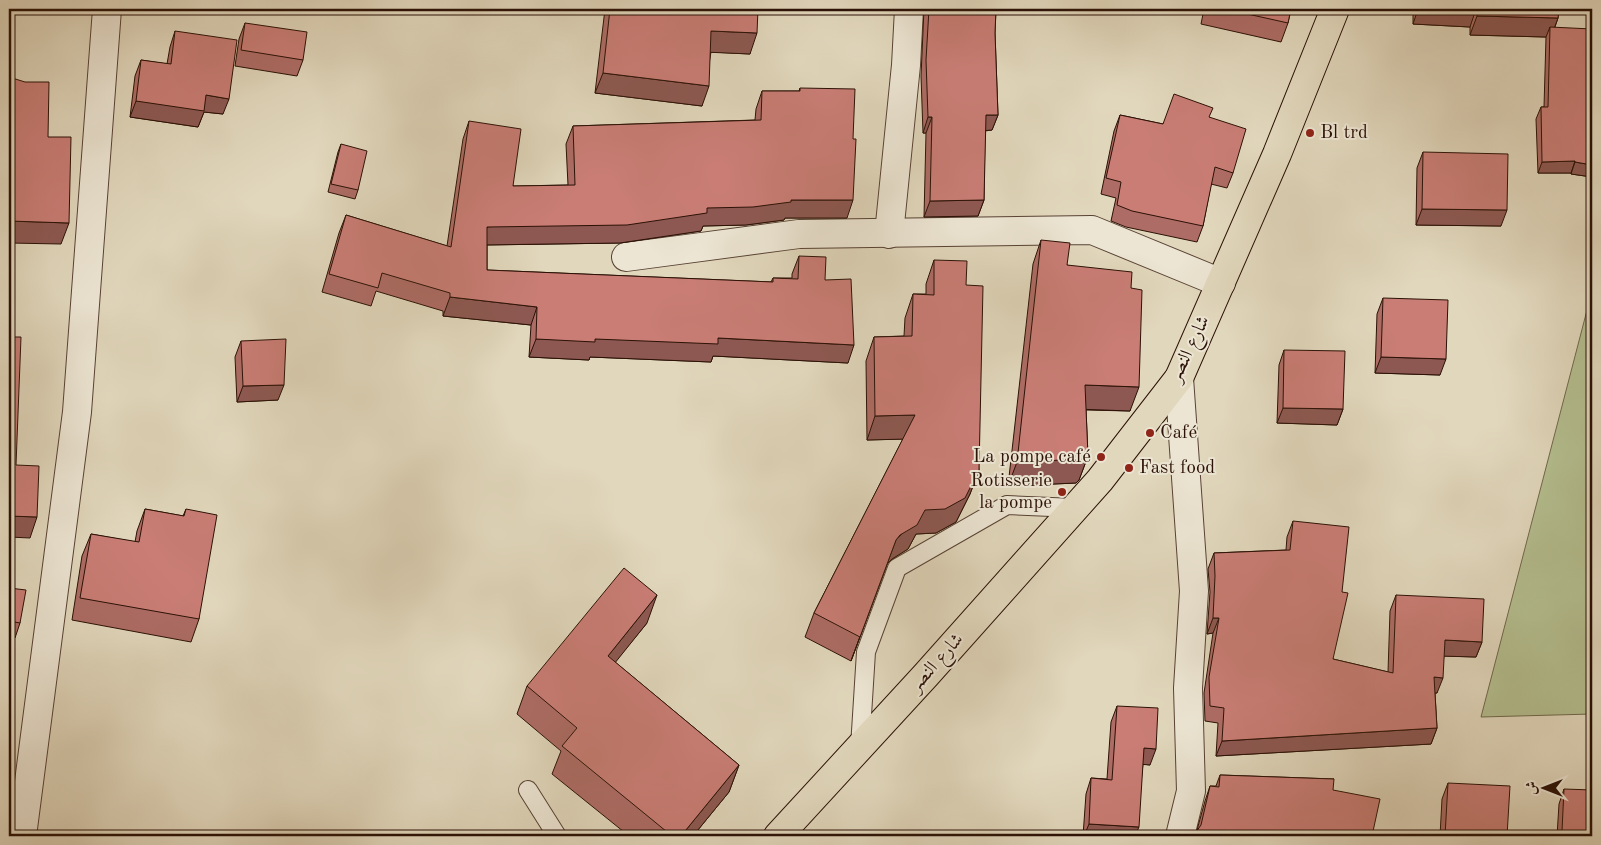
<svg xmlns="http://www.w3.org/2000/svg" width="1601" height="845" viewBox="0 0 1601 845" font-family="'Old Standard TT',Amiri,serif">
<rect width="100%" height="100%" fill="#e1d7bc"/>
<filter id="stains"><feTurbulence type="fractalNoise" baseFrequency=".004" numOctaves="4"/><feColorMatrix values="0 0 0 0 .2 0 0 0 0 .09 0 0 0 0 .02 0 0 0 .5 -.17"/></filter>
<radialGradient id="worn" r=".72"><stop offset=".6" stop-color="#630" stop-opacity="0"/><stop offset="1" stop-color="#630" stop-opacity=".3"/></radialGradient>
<polygon fill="#b4be8f" stroke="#70684a" points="1592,291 1592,714 1481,717"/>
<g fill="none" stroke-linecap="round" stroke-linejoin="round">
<g stroke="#584234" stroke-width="20">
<g id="lane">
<polyline points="860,747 866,652 897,568 1007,505 1075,508"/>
<polyline points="528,790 557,836"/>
</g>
</g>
<g stroke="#584234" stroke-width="30">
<g id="street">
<polyline points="889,234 906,65 909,9"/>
<polyline points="626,257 799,234 1092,230 1221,283"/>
<polyline points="1179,378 1194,591 1188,688 1191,791 1180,836"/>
<polyline points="22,836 77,412 107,9"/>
</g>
</g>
<g stroke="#2b1106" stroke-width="30">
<polyline id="primary" points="778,836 926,675 1100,480 1179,378 1277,154 1335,9"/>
</g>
<use href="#lane" stroke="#ece5d3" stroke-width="18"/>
<use href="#street" stroke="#ece5d3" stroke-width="28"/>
<use href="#primary" stroke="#e1d7bc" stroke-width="28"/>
</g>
<g fill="#ad6c65" stroke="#2b1106">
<polygon points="605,9 758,9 750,54 711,52 702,106 595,93"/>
<polygon points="924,9 996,9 995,33 998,115 992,130 985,131 984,200 978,216 924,217 926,133 923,133 921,76"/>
<polygon points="1204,9 1291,9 1288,23 1281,42 1201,24"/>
<polygon points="1413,9 1559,9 1558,18 1555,27 1592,177 1571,174 1571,173 1538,173 1536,119 1541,107 1544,107 1546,37 1470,35 1470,27 1413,24"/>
<polygon points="245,23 303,60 297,76 235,66 239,39"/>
<polygon points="175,31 223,114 204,112 198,127 130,117 135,76 141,60 167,64 170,47"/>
<polygon points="800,88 847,218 785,218 784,220 746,225 703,226 701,231 620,243 487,245 487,270 771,282 773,278 792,278 792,274 799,256 825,280 848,363 713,356 711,362 590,357 589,360 529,357 531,325 443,316 443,311 376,291 371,306 322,292 339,233 346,215 447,246 463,139 469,121 513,186 568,185 566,144 573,126 755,120 756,109 762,91 799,91"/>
<polygon points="1120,115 1163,124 1209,117 1233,173 1227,188 1211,184 1203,226 1197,242 1126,227 1111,221 1116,198 1101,194 1114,131"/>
<polygon points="341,144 358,190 355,199 328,192 338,152"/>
<polygon points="1423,152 1501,226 1416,225 1417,168"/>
<polygon points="1041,240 1067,265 1131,288 1130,411 1086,410 1088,456 1079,480 1076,483 1008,486 1033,264"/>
<polygon points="934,260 966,285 979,470 970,494 956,522 936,533 916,534 908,549 892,559 887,564 851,661 805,637 814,613 903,439 867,440 866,361 874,337 904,336 905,318 913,294 926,294 926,284"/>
<polygon points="1383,298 1440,375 1375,373 1377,314"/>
<polygon points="241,341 278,400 237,402 235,357"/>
<polygon points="1284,350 1343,409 1337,425 1277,423 1279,365"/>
<polygon points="145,509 183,516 186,509 199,619 191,642 72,620 82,556 91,534 135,542 137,531"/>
<polygon points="1293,521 1333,659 1388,672 1390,611 1396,595 1482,642 1476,657 1444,656 1437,693 1435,693 1437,728 1431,744 1216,756 1218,723 1205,721 1204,693 1213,633 1207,634 1210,592 1208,569 1214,553 1286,550 1287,537"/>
<polygon points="9,588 20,623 15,638 9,637"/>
<polygon points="647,623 615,662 739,765 729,792 693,836 629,836 552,774 561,751 517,714 527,686"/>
<polygon points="1117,706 1150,765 1143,764 1135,836 1083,836 1086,794 1091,778 1107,779 1111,722"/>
<polygon points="1220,775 1334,779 1197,830 1205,801 1210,786 1216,786"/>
<polygon points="1448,783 1507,836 1440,836 1442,799"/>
<polygon points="1564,789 1592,836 1557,836 1559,804"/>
</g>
<g fill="#8d5852" stroke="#2b1106">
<polygon points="1418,9 1476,9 1470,27 1413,24"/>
<polygon points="1477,16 1558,18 1551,37 1550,27 1546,37 1470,35"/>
<polygon points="711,31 757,33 750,54 704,52"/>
<polygon points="603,73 709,86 702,106 595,93"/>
<polygon points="206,95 229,99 223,114 204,112 198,127 130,117 136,101"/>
<polygon points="986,115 998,115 992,130 980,131"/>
<polygon points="928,117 932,117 926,133 923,133"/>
<polygon points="1575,161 1571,173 1538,173 1542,162"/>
<polygon points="1575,162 1592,165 1592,177 1571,174"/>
<polygon points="791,200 853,200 847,218 785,218 784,220 746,225 703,226 701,231 620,243 481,245 487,227"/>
<polygon points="984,200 978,216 924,217 930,201"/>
<polygon points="1422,209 1507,210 1501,226 1416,225"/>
<polygon points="9,221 69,223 61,244 9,243"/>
<polygon points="450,297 537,307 531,325 443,316"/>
<polygon points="718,338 854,345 848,363 713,356 711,362 590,357 589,360 529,357 536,339"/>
<polygon points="1381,357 1446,359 1440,375 1375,373"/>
<polygon points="284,385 278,400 237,402 243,386"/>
<polygon points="1085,385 1139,387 1130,411 1076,409"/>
<polygon points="1283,408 1343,409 1337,425 1277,423"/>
<polygon points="915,415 907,439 867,440 875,416"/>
<polygon points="1088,456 1079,480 1076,483 1008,486 1017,462"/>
<polygon points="979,470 970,494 956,522 936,533 916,534 908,549 892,559 887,564 851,661 896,540 925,510"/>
<polygon points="9,516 37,517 30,538 9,537"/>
<polygon points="657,595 647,623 598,684 608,656"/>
<polygon points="1213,618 1219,618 1213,633 1207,634"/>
<polygon points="1445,640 1482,642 1476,657 1439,656"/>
<polygon points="1434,677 1443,678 1437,693 1429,693"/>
<polygon points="1437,728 1431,744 1216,756 1222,741"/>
<polygon points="1144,748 1156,749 1150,765 1138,764"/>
<polygon points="739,765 729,792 693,836 681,836"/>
<polygon points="1089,824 1139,827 1135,836 1084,836"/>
</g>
<g fill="#c97d75" stroke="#2b1106">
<polygon points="610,9 758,9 757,33 711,31 709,86 603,73"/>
<polygon points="929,9 996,9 995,33 998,115 986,115 984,200 930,201 932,117 928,117 926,60"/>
<polygon points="1225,9 1291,9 1288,23"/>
<polygon points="1477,9 1559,9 1558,18 1477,16"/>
<polygon points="245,23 307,32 303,60 241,50"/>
<polygon points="1550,27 1592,29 1592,165 1575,162 1575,161 1542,162 1541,107 1548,107"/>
<polygon points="175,31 237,40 229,99 206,95 204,111 136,101 141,60 171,64"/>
<polygon points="9,77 25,82 49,82 48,137 71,137 69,223 9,221"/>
<polygon points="800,88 855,89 853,139 856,139 853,200 791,200 791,202 753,207 707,208 707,213 627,225 487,227 487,270 773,282 773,278 798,279 799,256 826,257 825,280 851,279 854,345 718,338 718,344 595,339 595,342 536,339 537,307 450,297 450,293 382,273 378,288 329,274 346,215 451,247 469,121 521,129 513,186 575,185 573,126 761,120 762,91 800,91"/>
<polygon points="1174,94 1213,108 1209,117 1246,129 1233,173 1215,167 1203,226 1132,211 1117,205 1121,182 1106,178 1120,115 1163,124"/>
<polygon points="341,144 367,151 358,190 331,184"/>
<polygon points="1423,152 1508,154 1507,210 1422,209"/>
<polygon points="1041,240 1070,243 1067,265 1132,272 1131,288 1142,290 1139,387 1085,385 1088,456 1085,459 1017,462"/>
<polygon points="934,260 967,261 966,285 983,286 979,470 965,498 945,509 925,510 917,525 900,535 896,540 860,637 814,613 915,415 875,416 874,337 912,336 913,294 934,295"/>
<polygon points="1383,298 1448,300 1446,359 1381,357"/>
<polygon points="9,337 21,337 16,465 39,466 37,517 9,516"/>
<polygon points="286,339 284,385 243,386 241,341"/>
<polygon points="1284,350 1345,351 1343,409 1283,408"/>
<polygon points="145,509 184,516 186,509 217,515 199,619 80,598 91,534 139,542"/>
<polygon points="1293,521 1349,527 1342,592 1348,593 1333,659 1393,673 1396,595 1484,599 1482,642 1445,640 1443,678 1434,677 1437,728 1222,741 1224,708 1210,706 1209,677 1219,618 1213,618 1215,576 1214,553 1290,550"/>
<polygon points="624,568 657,595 608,656 739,765 681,836 672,836 562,746 577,728 527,686"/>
<polygon points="9,588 26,590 20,623 9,621"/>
<polygon points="1117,706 1158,708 1156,749 1144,748 1139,827 1089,824 1091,778 1112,780"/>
<polygon points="1220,775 1334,779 1333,790 1380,799 1372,836 1191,836 1191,835 1196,832 1201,825 1210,786 1219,787"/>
<polygon points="1448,783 1510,786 1507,836 1445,836"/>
<polygon points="1564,789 1592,790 1592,836 1561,836 1562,831"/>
</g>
<g fill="#8f2418" stroke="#ece5d3" stroke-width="2">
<circle cx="1310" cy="133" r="5"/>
<circle cx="1150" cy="433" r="5"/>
<circle cx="1101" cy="457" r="5"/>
<circle cx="1129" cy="468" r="5"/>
<circle cx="1062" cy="492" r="5"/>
</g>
<g text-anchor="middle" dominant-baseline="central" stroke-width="4" stroke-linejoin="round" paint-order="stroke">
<g font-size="19" fill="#2b1106" stroke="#ece5d3" text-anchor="start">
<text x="1320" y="133">Bl trd</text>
<text x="1160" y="433">Café</text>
<text x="1091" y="457" text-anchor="end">La pompe café</text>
<text x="1139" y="468">Fast food</text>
<text x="1052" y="481" text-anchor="end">Rotisserie<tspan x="1052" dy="22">la pompe</tspan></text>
</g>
<g font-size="19" fill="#2b1106" stroke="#ece5d3">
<text transform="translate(1190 349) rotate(-64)">شارع النصر</text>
<text transform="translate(937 663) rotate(-48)">شارع النصر</text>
</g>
</g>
<rect width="1601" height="845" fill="none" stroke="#e1d7bc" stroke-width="30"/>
<rect x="10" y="10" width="1581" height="825" fill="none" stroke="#2b1106" stroke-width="2.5"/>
<rect x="15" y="15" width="1571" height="815" fill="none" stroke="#2b1106"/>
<g transform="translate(1544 788) rotate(270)" stroke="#ece5d3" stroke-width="4" paint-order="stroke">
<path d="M0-4L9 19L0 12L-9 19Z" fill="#2b1106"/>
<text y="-8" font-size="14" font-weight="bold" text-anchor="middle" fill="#2b1106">ش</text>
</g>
<rect width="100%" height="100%" filter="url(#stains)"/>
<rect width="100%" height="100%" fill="url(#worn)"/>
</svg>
